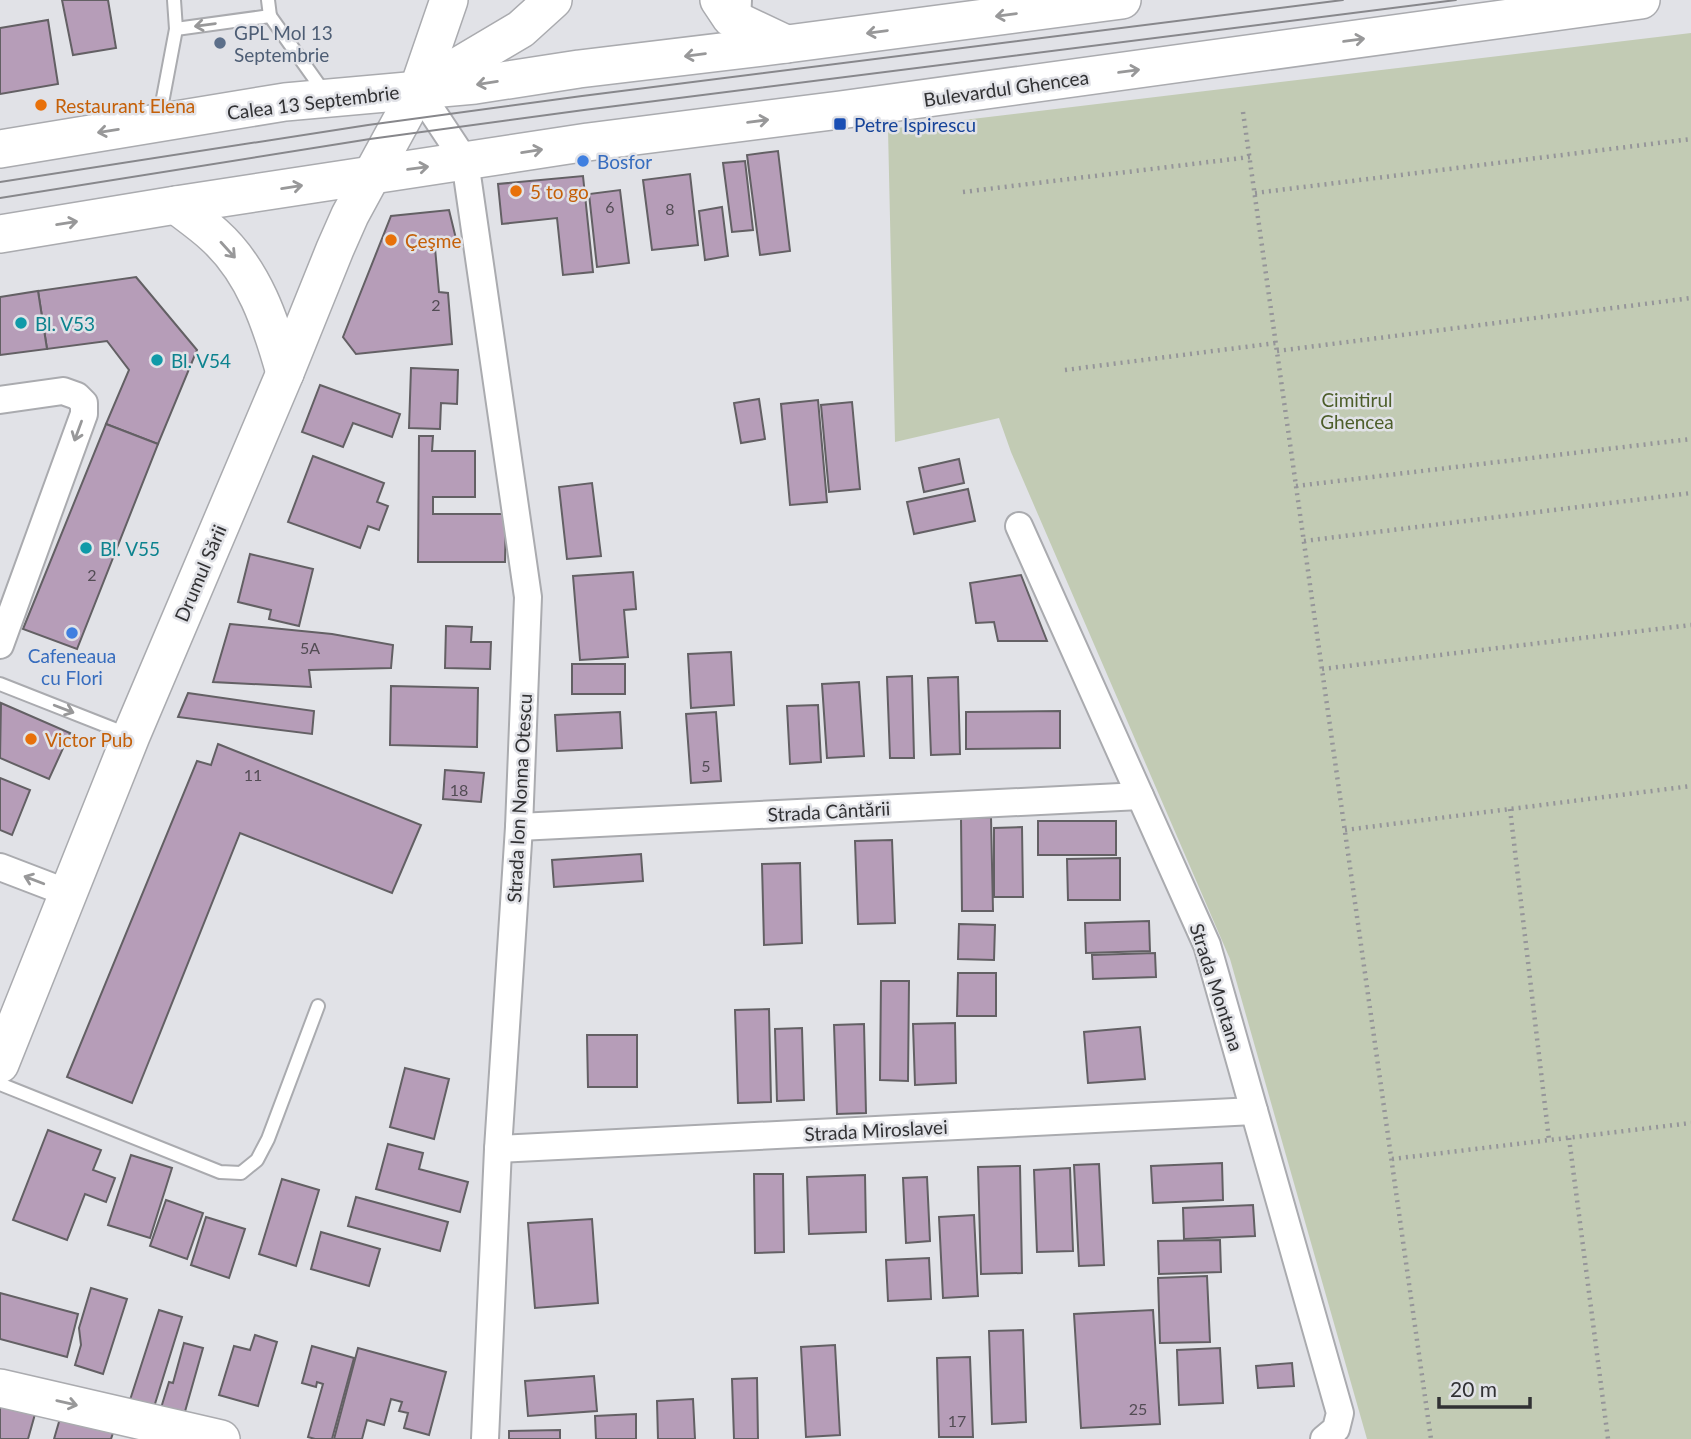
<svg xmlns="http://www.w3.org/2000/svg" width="1691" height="1439" viewBox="0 0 1691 1439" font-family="Lato,sans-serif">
<rect width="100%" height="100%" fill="#e1e2e7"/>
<polygon fill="#c2cbb4" points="1691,33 1691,1439 1367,1439 1230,959 1011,452 999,418 895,442 888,129"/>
<g fill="#b69db8" stroke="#636064" stroke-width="2">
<polygon points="62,0 108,0 116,48 73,55"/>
<polygon points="48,20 58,84 0,94 0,28"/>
<polygon points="778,151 790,251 760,255 747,155"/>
<polygon points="745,161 753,230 732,232 723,163"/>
<polygon points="690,174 698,245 652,250 643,180"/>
<polygon points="583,176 593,272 563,275 557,218 502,224 498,184"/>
<polygon points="620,190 629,263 597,267 589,194"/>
<polygon points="722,207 728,256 705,260 699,211"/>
<polygon points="449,210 458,247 435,248 439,292 448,293 452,344 356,354 343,337 391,216"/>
<polygon points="136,277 197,350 158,444 106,424 129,370 107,341 47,349 38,291"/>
<polygon points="38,291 47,349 0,355 0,297"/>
<polygon points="411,368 458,370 457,404 441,403 440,429 409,428"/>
<polygon points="320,385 400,414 392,437 353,423 343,447 302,432"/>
<polygon points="759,399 765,439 741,443 734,403"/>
<polygon points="818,400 827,502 790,505 781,404"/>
<polygon points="852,402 860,489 829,492 821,405"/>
<polygon points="106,424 158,444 77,649 23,629"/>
<polygon points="419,436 433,436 432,451 475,451 475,497 433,497 433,514 506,514 505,562 418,562"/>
<polygon points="313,456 384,483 377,502 388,506 379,530 368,526 360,548 288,522"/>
<polygon points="959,459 964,483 924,492 919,468"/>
<polygon points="592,483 601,556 567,559 559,487"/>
<polygon points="968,489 975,521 914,534 907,502"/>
<polygon points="250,554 313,569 299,626 269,619 271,610 238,602"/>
<polygon points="633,572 636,609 624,610 628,657 580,660 573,576"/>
<polygon points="1021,575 1047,641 998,641 994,622 976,623 970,583"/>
<polygon points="230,624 332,634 393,645 391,668 309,670 311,687 213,682"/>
<polygon points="446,626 472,627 471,642 491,642 490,669 445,668"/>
<polygon points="731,652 734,705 691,708 688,654"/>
<rect x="572" y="664" width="53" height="30"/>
<polygon points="912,676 914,758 890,758 887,677"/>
<polygon points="958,677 960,754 931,755 928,678"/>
<polygon points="859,682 864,756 827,758 822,684"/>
<polygon points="391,686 478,688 477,747 390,745"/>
<polygon points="188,693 314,711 312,734 178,717"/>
<polygon points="1,703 70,733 49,779 0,758"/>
<polygon points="818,705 821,762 790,764 787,706"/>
<polygon points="1060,711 1060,748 966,749 966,712"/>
<polygon points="620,712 622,748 557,751 555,715"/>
<polygon points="716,712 721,781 691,783 686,714"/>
<polygon points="218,744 421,825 392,893 240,833 132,1103 67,1077 197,761 211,765"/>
<polygon points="445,770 484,773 481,802 443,799"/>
<polygon points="0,778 30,790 12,835 0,830"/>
<polygon points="991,817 993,911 962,911 961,818"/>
<rect x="1038" y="821" width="78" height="34"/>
<polygon points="1022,827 1023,897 994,897 994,828"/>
<polygon points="892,840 895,923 858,924 855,841"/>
<polygon points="641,854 643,881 554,887 552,860"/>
<polygon points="1120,858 1120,900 1068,900 1067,859"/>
<polygon points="800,863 802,943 764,945 762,864"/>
<polygon points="1149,921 1150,951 1086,953 1085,923"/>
<polygon points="959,924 995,925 994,960 958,959"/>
<polygon points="1155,953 1156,977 1093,979 1092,955"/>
<polygon points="958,973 996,973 996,1016 957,1016"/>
<polygon points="881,981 909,981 908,1081 880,1080"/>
<polygon points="769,1009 771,1102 738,1103 735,1010"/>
<polygon points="955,1023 956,1083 915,1085 913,1024"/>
<polygon points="864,1024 866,1113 837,1114 834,1025"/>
<polygon points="1140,1027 1145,1079 1088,1083 1084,1032"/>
<polygon points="802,1028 804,1100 777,1101 775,1029"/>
<polygon points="587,1035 637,1035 637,1087 588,1087"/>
<polygon points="405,1068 449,1079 434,1139 390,1127"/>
<polygon points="48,1130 101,1150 93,1170 115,1178 106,1202 85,1194 67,1240 13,1220"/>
<polygon points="388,1144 423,1153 419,1169 468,1182 460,1212 376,1189"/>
<polygon points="131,1155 172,1168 150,1238 108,1225"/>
<polygon points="1222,1163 1223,1200 1153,1203 1151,1166"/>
<polygon points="1099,1164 1104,1265 1079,1266 1074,1165"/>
<polygon points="1020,1166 1022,1273 981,1274 978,1167"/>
<polygon points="1070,1168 1073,1251 1037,1252 1034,1170"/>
<polygon points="754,1174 783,1174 784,1252 755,1253"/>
<polygon points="865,1175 866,1232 809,1234 807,1177"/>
<polygon points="927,1177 930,1241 906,1243 903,1178"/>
<polygon points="282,1179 319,1190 296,1266 259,1254"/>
<polygon points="356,1197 448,1222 440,1251 348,1226"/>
<polygon points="166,1200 203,1213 187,1259 150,1246"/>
<polygon points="1253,1205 1255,1236 1184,1239 1183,1208"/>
<polygon points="974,1215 978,1296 943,1298 939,1217"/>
<polygon points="206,1217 245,1229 229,1278 191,1265"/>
<polygon points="592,1219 598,1303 535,1308 528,1223"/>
<polygon points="321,1232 380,1249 369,1286 311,1269"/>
<polygon points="1220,1240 1221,1272 1159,1274 1158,1241"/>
<polygon points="929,1258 931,1299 888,1301 886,1260"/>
<polygon points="1207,1276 1210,1342 1160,1343 1158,1278"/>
<polygon points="91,1288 127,1299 103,1374 75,1365 81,1345 79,1328"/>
<polygon points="0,1293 78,1314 67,1357 0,1339"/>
<polygon points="159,1310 182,1317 154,1407 130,1400"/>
<polygon points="1153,1310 1160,1424 1081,1428 1074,1314"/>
<polygon points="1023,1330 1026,1422 992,1424 989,1331"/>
<polygon points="255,1335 277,1342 258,1406 219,1395 234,1346 250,1350"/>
<polygon points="184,1343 203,1348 184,1415 161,1408 169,1382 173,1383"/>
<polygon points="835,1345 840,1435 806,1437 801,1347"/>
<polygon points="312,1346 354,1358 332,1439 315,1439 308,1437 323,1384 317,1382 316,1387 302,1383"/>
<polygon points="358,1348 446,1372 429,1435 404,1428 408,1413 399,1411 402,1402 391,1399 384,1425 367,1420 362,1439 334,1439"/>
<polygon points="1220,1348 1223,1403 1179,1405 1177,1350"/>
<polygon points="970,1357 973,1437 939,1437 937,1358"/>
<polygon points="1292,1363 1294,1386 1258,1388 1256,1366"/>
<polygon points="594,1376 597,1411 528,1416 525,1381"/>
<polygon points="757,1378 758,1439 734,1439 732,1379"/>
<polygon points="0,1397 37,1407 28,1439 0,1439"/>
<polygon points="693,1399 695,1439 658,1439 657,1401"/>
<polygon points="636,1414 636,1439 596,1439 595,1416"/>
<polygon points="61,1415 114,1430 111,1439 54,1439"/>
<polygon points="560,1430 560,1439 509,1439 509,1431"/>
</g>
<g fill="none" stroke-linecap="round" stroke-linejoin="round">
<g stroke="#aaabaf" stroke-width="16">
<g id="lane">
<polyline points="174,0 176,29"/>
<polyline points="268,0 270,16"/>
<polyline points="744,21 745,0"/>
<polyline points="159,119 176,29 270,16 324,92"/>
<polyline points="0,684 127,734"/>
<polyline points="0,1084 220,1172 241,1173 257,1160 268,1139 318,1006"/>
</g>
</g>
<g stroke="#aaabaf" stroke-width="30">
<g id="street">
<polyline points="418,90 465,161 528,597 519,827 498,1149 485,1439"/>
<polyline points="0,400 63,391 77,396 84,403 84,414 0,645"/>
<polyline points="1019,526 1207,945 1340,1413 1336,1429 1324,1439"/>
<polyline points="519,827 1140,796"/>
<polyline points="0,867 68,893"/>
<polyline points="498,1149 1254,1111"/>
</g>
</g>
<g stroke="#aaabaf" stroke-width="40">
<g id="secondary">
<polyline points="719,0 731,18 786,44"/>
<polyline points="425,86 521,29 553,0"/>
<polyline points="0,149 285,102 475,85 579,69 787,44 1122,0"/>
<path d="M 176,205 C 189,215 202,224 214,235 C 254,271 271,323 285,373"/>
<polyline points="0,234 176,205 588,142 840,110 1641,0"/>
<polyline points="0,1064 131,736 285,373 335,249 350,215 418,90 449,0"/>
<polyline points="0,1388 221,1439"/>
</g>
</g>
<g stroke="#959599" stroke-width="4.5" stroke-dasharray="2 5" stroke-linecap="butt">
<polyline points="1243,112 1431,1439"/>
<polyline points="963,192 1250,157"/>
<polyline points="1255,193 1691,139"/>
<polyline points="1277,351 1691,298"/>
<polyline points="1065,370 1276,343"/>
<polyline points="1296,486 1691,439"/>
<polyline points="1304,541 1691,493"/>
<polyline points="1322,669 1691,625"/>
<polyline points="1510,809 1549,1140"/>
<polyline points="1345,830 1691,786"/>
<polyline points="1569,1138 1608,1439"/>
<polyline points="1392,1159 1691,1123"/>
</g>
<use href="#lane" stroke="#fff" stroke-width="12"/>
<use href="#street" stroke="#fff" stroke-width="26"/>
<use href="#secondary" stroke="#fff" stroke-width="37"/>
<g stroke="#87878b" stroke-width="2">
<polyline points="0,182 368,125 582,96 1343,0"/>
<polyline points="0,198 370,139 584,110 1456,0"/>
</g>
</g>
<defs><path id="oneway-shaft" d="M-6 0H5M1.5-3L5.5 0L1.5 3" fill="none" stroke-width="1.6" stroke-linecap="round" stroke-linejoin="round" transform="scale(1.75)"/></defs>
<g stroke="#989899">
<use href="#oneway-shaft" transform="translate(1006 15) rotate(172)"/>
<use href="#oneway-shaft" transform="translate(205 25) rotate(172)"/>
<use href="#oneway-shaft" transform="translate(877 32) rotate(172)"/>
<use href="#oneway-shaft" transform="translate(1354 40) rotate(-8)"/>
<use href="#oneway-shaft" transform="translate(695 55) rotate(173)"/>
<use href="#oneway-shaft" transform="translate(1129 71) rotate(-8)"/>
<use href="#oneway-shaft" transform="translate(487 83) rotate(171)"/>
<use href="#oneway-shaft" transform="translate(758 121) rotate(-7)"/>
<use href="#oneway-shaft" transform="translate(108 131) rotate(171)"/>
<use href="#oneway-shaft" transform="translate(532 151) rotate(-9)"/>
<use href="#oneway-shaft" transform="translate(418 168) rotate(-8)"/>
<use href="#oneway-shaft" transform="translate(292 187) rotate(-9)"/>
<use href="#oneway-shaft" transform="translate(67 223) rotate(-9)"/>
<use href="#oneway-shaft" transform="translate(228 250) rotate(48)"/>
<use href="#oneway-shaft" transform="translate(78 431) rotate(110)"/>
<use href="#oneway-shaft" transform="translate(64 709) rotate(21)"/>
<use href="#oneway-shaft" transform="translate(34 880) rotate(-159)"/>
<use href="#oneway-shaft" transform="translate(67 1403) rotate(13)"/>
</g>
<circle fill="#5c6f8a" stroke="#e1e2e7" stroke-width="2.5" cx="220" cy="43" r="7"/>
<g fill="#e8710a" stroke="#e1e2e7" stroke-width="2.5">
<circle cx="41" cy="105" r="7"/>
<circle cx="516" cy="191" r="7"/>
<circle cx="391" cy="240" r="7"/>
<circle cx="31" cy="739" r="7"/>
</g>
<rect fill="#1a4fb4" stroke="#e1e2e7" stroke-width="2.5" x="833" y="117" width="14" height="14" rx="3.5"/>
<g fill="#3f7fe0" stroke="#e1e2e7" stroke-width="2.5">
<circle cx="583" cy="161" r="7"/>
<circle cx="72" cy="633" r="7"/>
</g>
<g fill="#0f9aa8" stroke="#e1e2e7" stroke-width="2.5">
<circle cx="21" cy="323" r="7"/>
<circle cx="157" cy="360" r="7"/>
<circle cx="86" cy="548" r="7"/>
</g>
<g text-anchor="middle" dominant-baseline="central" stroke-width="5" stroke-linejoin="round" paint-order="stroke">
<g font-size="16" fill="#524c54">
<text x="610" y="206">6</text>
<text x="670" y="208">8</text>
<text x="436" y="304">2</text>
<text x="92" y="574">2</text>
<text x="310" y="647">5A</text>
<text x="706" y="765">5</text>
<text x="253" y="774">11</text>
<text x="459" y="789">18</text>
<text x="1138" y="1408">25</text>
<text x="957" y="1420">17</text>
</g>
<g font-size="19" fill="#4e5e75" stroke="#e1e2e7" text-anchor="start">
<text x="234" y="32">GPL Mol 13<tspan x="234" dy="22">Septembrie</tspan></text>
</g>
<g font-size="19" fill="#313133" stroke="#e1e2e7">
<text transform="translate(1006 88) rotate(-8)">Bulevardul Ghencea</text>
<text transform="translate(313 102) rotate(-7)">Calea 13 Septembrie</text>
<text transform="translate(200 573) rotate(-67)">Drumul Sării</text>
<text transform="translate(519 798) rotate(-87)">Strada Ion Nonna Otescu</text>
<text transform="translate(829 811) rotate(-3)">Strada Cântării</text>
<text transform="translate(1217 987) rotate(72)">Strada Montana</text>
<text transform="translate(876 1130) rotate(-3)">Strada Miroslavei</text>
</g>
<g font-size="19" fill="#c56008" stroke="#e1e2e7" text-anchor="start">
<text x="55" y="105">Restaurant Elena</text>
<text x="530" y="191">5 to go</text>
<text x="405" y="240">Çeşme</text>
<text x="45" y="739">Victor Pub</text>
</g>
<g font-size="19" fill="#164399" stroke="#e1e2e7" text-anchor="start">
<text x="854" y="124">Petre Ispirescu</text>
</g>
<g font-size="19" fill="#366cbe" stroke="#e1e2e7" text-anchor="start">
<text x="597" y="161">Bosfor</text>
<text x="72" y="655" text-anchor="middle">Cafeneaua<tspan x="72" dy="22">cu Flori</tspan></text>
</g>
<g font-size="19" fill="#0d838f" stroke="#e1e2e7" text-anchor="start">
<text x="35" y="323">Bl. V53</text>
<text x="171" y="360">Bl. V54</text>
<text x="100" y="548">Bl. V55</text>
</g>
<g font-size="19" fill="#4d5e2a" stroke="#e1e2e7">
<text x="1357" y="399">Cimitirul<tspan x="1357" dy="22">Ghencea</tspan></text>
</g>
</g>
<path d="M1439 1397v10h91v-10" fill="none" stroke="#313133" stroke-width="3.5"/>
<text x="1450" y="1397" font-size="21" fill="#313133" stroke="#e1e2e7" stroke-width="5" paint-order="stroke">20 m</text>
</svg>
